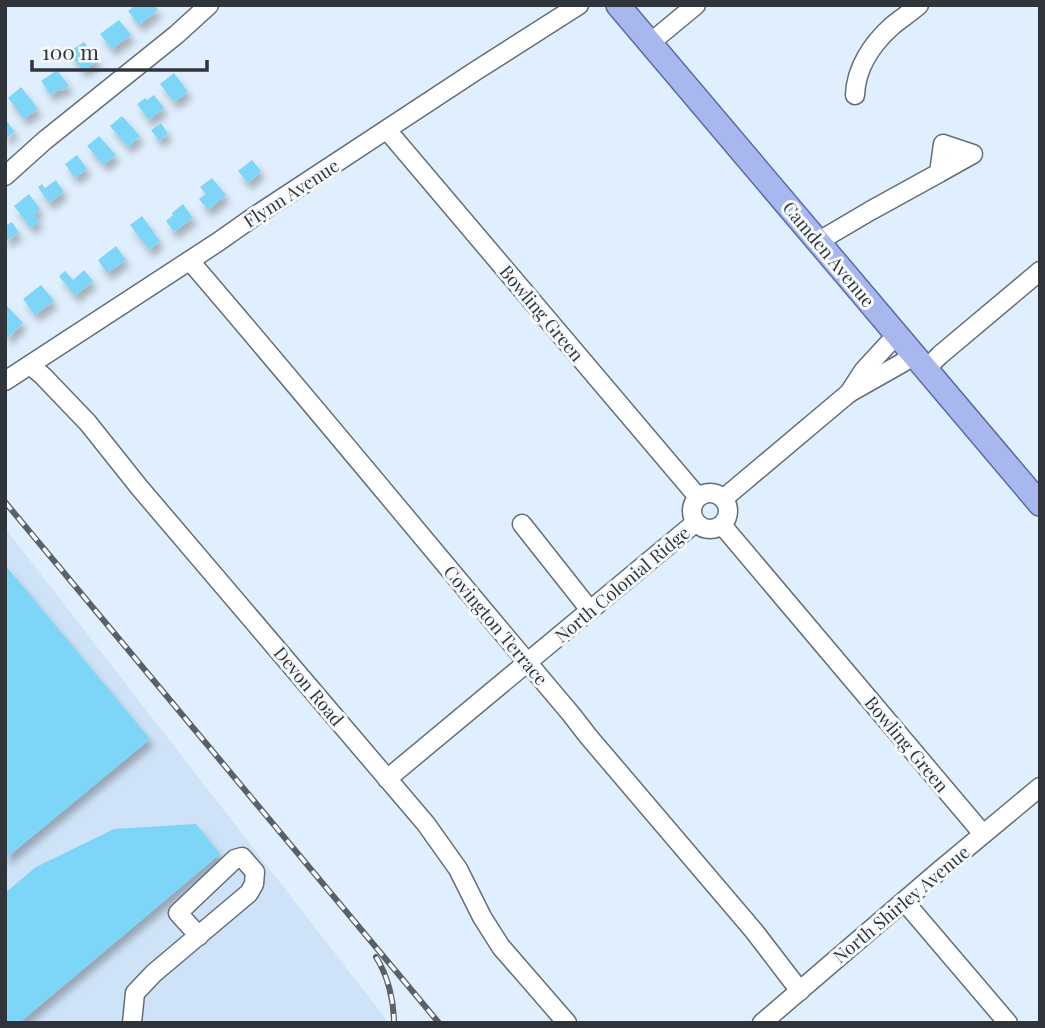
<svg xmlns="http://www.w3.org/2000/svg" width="1045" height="1028" viewBox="0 0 1045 1028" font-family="'Playfair Display',serif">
<defs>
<filter id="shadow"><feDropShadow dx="4" dy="7" stdDeviation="3.5" flood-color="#0004"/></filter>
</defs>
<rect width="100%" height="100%" fill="#e0effd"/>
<polygon fill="#cee3f7" points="5,528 389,1023 5,1023"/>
<g fill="#7dd5f7" filter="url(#shadow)">
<polygon points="136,5 154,5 158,10 139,25 128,11"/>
<polygon points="119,20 131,35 112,49 100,34"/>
<polygon points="84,42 98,61 83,71 69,52"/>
<polygon points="57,70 69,86 61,91 60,89 51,95 41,81"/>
<polygon points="174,73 188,92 174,102 160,84"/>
<polygon points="21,87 38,109 24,119 8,98"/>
<polygon points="154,95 164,108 149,120 137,104 145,98 147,100"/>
<polygon points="122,116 140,136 128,147 110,126"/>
<polygon points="5,119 15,132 5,139"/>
<polygon points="161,123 168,134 159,141 151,130"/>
<polygon points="99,136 116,155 104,165 87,146"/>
<polygon points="77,155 87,169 75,178 65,164"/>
<polygon points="252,160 261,171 248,183 238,171"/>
<polygon points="212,178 226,195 208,210 199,199 206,194 200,187"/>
<polygon points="56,180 64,192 49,203 38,187 42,184 45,188"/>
<polygon points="29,194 40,209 34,214 39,221 31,228 14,206"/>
<polygon points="183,204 193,218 174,232 166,221 173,215 172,213"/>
<polygon points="142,216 160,241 149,250 130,225"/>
<polygon points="12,222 19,233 5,241 5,226"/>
<polygon points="116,246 126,260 107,273 98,260"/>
<polygon points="84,270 93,281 75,296 59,276 65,271 73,280"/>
<polygon points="41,285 54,301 35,315 23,299"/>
<polygon points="5,304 23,323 7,338 5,336"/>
<polygon points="5,565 150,739 5,859 6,650"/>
<polygon points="196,824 220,854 19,1023 5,1023 5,893 36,867 114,829"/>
</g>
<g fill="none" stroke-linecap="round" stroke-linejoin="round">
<g stroke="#626f7b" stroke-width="21">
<g id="minor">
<polyline points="650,43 696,5"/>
<path d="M 855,95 C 856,68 872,44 892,26 C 900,19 910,13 919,5"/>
<polyline points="387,130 698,497"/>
<polyline points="5,176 44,141 176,35 209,5"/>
<polyline points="819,241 870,211 939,173 943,144 973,154 939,173"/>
<path d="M 190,261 C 318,410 443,563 571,714 L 588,736 L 754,931 L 800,991"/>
<polyline points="30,365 43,376 88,423 139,487 426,824 458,869 482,917 501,947 567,1023"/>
<polyline points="926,369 940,355 1040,271"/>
<polyline points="5,381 218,242 252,218 477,70 579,5"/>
<polyline points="849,393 902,363 914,354"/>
<circle cx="710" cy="511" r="18"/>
<polyline points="723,499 849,393 864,370 888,344 898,336"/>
<polyline points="522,524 590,610"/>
<polyline points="722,525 983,834"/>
<polyline points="387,779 695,523"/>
<polyline points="904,901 1008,1023"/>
<polyline points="132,1023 135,993 154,973 249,893 254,884 255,872 242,857 235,859 178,913 199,936"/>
<polyline points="762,1023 939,871 1040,787"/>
</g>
</g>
<g stroke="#586ba8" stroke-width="26">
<polyline id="major" points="618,5 1040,504"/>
</g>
<use href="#minor" stroke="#fff" stroke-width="18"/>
<use href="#major" stroke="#a8b8ee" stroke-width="23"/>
<g stroke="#596068" stroke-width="6">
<g id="rail">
<polyline points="5,502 439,1023"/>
<path d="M 376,957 C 388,976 394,1001 394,1023"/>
</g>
</g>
<use href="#rail" stroke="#f7fafd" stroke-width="3.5" stroke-dasharray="10" stroke-linecap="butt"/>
</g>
<g text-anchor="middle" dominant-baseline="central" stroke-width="6" stroke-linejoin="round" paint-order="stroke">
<g font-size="18" fill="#30353b" stroke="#f7fafd">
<text transform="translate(291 193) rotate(-33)">Flynn Avenue</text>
<text transform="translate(829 254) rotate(50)">Camden Avenue</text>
<text transform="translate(542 313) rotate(50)">Bowling Green</text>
<text transform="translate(622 584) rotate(-40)">North Colonial Ridge</text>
<text transform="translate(496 625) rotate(50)">Covington Terrace</text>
<text transform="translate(309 686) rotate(50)">Devon Road</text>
<text transform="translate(907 744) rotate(50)">Bowling Green</text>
<text transform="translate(901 904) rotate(-40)">North Shirley Avenue</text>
</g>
</g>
<rect width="1045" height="1028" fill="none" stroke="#30353b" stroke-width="14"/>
<path d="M32 60v10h175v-10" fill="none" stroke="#30353b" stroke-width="3.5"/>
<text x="42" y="60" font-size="21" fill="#30353b" stroke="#f7fafd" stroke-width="5" paint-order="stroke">100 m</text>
</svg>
